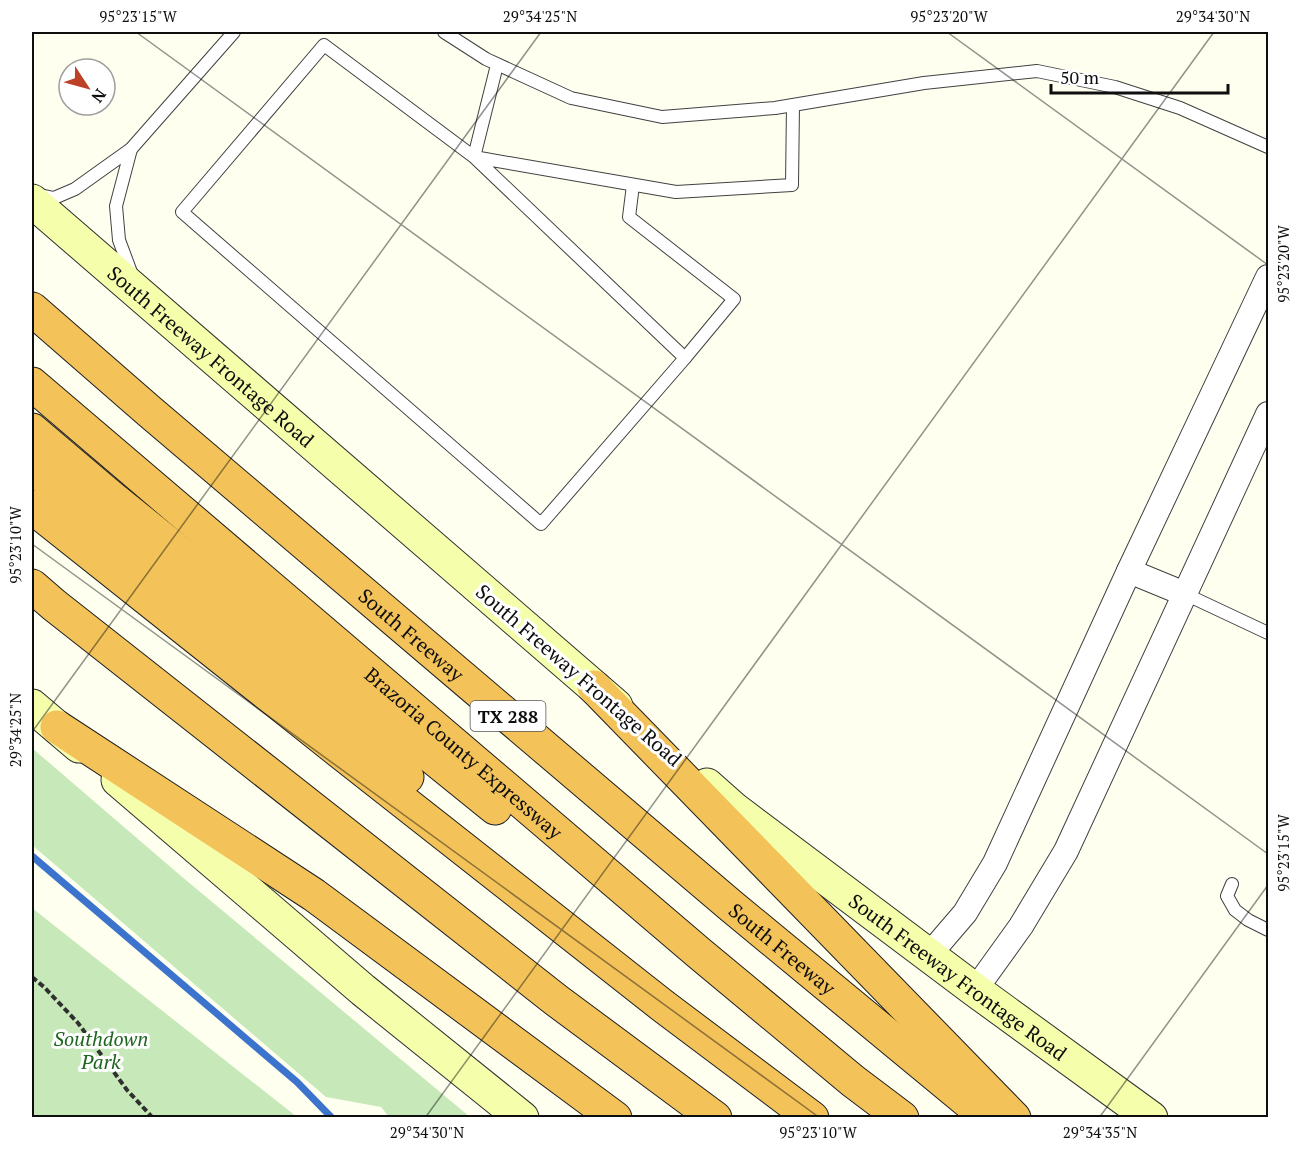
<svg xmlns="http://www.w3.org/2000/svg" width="1300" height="1149" viewBox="0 0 1300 1149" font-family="'PT Serif',serif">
<rect width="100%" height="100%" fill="#feffef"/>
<g fill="#c7e9b9">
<polygon points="32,748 181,876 470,1117 389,1117 381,1107 326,1097 32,845"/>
<polygon points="32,908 297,1117 32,1117"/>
</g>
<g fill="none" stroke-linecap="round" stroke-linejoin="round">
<polyline stroke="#3c73cc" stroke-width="7" points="32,856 297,1082 332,1118"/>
<g stroke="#414141" stroke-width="14">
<g id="service">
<polyline points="444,32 486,59 571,98 662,117 775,108 924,83 1037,71 1115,87 1180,108 1268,147"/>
<polyline points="497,65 474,157 685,358 541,524 182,212 324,45 474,157 676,192 792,185 793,105"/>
<polyline points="131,149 116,206 119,240 132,275"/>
<polyline points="633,185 629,217 734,299 685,358"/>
<polyline points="40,195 54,198 75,189 131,149 234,32"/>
<polyline points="1185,594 1268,633"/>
<polyline points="1232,884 1227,896 1235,910 1248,920 1268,930"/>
</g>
</g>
<g stroke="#414141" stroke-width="26">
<g id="minor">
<polyline points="1129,571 1185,594"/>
<polyline points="929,955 965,913 995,863 1129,571 1268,277"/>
<polyline points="975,990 1021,926 1066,851 1268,414"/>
</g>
</g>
<g stroke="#303030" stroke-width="35">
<g id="secondary">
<path id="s1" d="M 32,201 L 616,706"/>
<polyline points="32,706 79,746"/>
<polyline points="118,780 363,990 522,1118"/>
<path id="s2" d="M 707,785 L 734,809 L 975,990 L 1151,1118"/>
</g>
</g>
<g stroke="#1f1f1f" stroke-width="35">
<g id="motorway">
<path id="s3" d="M 32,309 L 149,411 L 730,905 L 988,1118"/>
<path id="s4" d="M 32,384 L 699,953 L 853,1081 L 902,1118"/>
<polyline points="32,430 111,497 495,808"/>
<polyline points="32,467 146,564 407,777"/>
<polyline points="32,507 339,751 663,1006 812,1118"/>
<polyline points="32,586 54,605 556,1000 715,1118"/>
<polyline points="594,687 1014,1118"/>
<polyline points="57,727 314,895 615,1118"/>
</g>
</g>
<polyline stroke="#303030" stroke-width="4" stroke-dasharray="6 3" stroke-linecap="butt" points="32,977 44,987 78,1023 127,1090 153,1118"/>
<use href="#service" stroke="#fff" stroke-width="12"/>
<use href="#minor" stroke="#fff" stroke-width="24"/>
<use href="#secondary" stroke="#f5feab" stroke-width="33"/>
<use href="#motorway" stroke="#f3c259" stroke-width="33"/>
</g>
<path fill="none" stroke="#0e0e0e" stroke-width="1.5" stroke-opacity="0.45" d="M 136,32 L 1268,854M 947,32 L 1268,265M 32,544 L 820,1118M 32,732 L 541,32M 425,1118 L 1214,32M 1099,1118 L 1268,885"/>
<g text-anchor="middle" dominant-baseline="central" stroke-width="6" stroke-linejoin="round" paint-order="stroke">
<rect fill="#fff" stroke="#565656" stroke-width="1.5" x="470.5" y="701" width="75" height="30" rx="4.5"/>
<g font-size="18" font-weight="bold" fill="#0e0e0e">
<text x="508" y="716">TX 288</text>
</g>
<g font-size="20" fill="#0e0e0e" stroke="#fff">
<text stroke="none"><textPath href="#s1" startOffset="237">South Freeway Frontage Road</textPath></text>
<text stroke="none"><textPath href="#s3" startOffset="500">South Freeway</textPath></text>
<text transform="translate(579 675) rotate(41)">South Freeway Frontage Road</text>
<text stroke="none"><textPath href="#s4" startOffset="568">Brazoria County Expressway</textPath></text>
<text stroke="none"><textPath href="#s3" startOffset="986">South Freeway</textPath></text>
<text stroke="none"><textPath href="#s2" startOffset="316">South Freeway Frontage Road</textPath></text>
</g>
<g font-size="20" font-style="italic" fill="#1e661f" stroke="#fff">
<text x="101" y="1038">Southdown<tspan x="101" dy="23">Park</tspan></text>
</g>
</g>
<rect width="1300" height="1149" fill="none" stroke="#ffffff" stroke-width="66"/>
<g transform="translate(87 87) rotate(126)"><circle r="28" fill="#ffffff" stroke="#9f9f9f" stroke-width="1.5"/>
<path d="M0-4.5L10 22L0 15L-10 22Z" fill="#bd4127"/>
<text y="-9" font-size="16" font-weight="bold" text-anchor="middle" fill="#0e0e0e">N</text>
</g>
<path d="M1051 84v9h177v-9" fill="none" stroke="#0e0e0e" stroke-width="3"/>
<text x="1060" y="84" font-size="18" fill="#0e0e0e" stroke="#ffffff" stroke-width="4.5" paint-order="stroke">50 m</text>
<rect x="33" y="33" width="1234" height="1083" fill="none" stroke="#0e0e0e" stroke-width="2"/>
<g font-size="15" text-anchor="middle" fill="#0e0e0e">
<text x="138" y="22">95°23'15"W</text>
<text x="540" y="22">29°34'25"N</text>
<text x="949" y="22">95°23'20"W</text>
<text x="1213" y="22">29°34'30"N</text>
<text transform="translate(1284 264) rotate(-90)" y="5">95°23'20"W</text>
<text transform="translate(16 545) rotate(-90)" y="5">95°23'10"W</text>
<text transform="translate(16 730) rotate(-90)" y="5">29°34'25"N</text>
<text transform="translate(1284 853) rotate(-90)" y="5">95°23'15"W</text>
<text x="427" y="1138">29°34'30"N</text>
<text x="818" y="1138">95°23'10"W</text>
<text x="1100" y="1138">29°34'35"N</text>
</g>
</svg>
